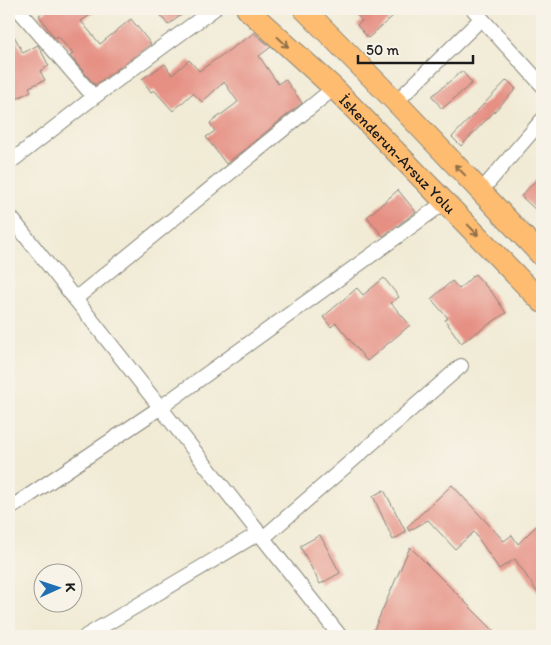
<svg xmlns="http://www.w3.org/2000/svg" width="551" height="645" viewBox="0 0 551 645" font-family="Itim,sans-serif">
<rect width="100%" height="100%" fill="#f7f3e8"/>
<filter id="ink" filterUnits="userSpaceOnUse"><feTurbulence type="fractalNoise" baseFrequency=".02" numOctaves="2"/><feDisplacementMap in="SourceGraphic" scale="10" xChannelSelector="R" yChannelSelector="G"/><feConvolveMatrix kernelMatrix="1 2 1 2 8 2 1 2 1" color-interpolation-filters="sRGB"/></filter>
<filter id="wash" filterUnits="userSpaceOnUse"><feTurbulence type="fractalNoise" baseFrequency=".0096" numOctaves="4" result="noise"/><feDisplacementMap in="SourceGraphic" scale="20" xChannelSelector="R" yChannelSelector="G"/><feGaussianBlur stdDeviation="1.12" result="paint"/><feColorMatrix in="noise" values="0 0 0 0 0 0 0 0 0 0 0 0 0 0 0 0 0 1.4 0 .05"/><feComposite in="paint" operator="in"/></filter>
<g filter="url(#wash)">
<rect width="100%" height="100%" fill="#f1ebd5"/>
<g id="blocks">
<g fill="#e69084">
<polygon points="49,9 100,9 81,21 100,44 131,19 151,44 95,85 70,56 73,54 58,36 55,38 53,36 39,15"/>
<polygon points="156,9 189,9 168,25"/>
<polygon points="352,9 401,9 368,38 357,25 362,21"/>
<polygon points="9,26 23,53 38,45 49,66 40,71 45,80 29,87 31,91 16,99 9,84"/>
<polygon points="254,33 271,47 259,56 278,84 285,79 302,103 226,164 206,137 215,131 210,123 238,102 224,82 202,102 193,93 173,111 154,90 151,92 142,79 165,64 172,75 189,60 199,71"/>
<polygon points="462,71 472,83 442,109 432,96"/>
<polygon points="507,80 516,89 461,146 452,137"/>
<polygon points="542,174 542,216 521,196"/>
<polygon points="398,190 416,212 383,236 367,217"/>
<polygon points="475,274 493,294 506,313 461,343 445,320 448,318 431,299 452,281 459,289"/>
<polygon points="384,278 399,297 391,303 410,325 367,361 336,323 331,327 323,317 357,288 363,295"/>
<polygon points="452,485 504,541 512,535 518,544 542,520 542,599 515,559 499,569 474,532 455,549 428,520 409,531 407,527"/>
<polygon points="384,490 406,532 393,540 373,496"/>
<polygon points="320,535 340,573 320,584 300,546"/>
<polygon points="410,547 499,636 371,636"/>
</g>
</g>
</g>
<g filter="url(#ink)">
<use href="#blocks" fill-opacity="0" stroke="#868478" stroke-width="1"/>
<g fill="none" stroke-linecap="round" stroke-linejoin="round">
<g stroke="#868478" stroke-width="16">
<g id="minor">
<polyline points="18,9 94,97"/>
<polyline points="473,9 542,85"/>
<polyline points="396,102 481,19"/>
<polyline points="9,163 94,97 214,9"/>
<polyline points="481,191 542,120"/>
<polyline points="9,215 340,636"/>
<polyline points="75,299 334,88"/>
<polyline points="9,509 161,407 445,202"/>
<polyline points="263,538 461,366"/>
<polyline points="86,636 259,533"/>
</g>
</g>
<g stroke="#868478" stroke-width="23">
<g id="primary">
<path id="s1" d="M 247,9 L 334,88 L 542,302"/>
<polyline points="304,9 396,102 542,256"/>
</g>
</g>
<use href="#minor" stroke="#fff" stroke-width="14"/>
<use href="#primary" stroke="#febc70" stroke-width="21"/>
</g>
<defs><path id="oneway-shaft" d="M-6 0H5M1.5-3L5.5 0L1.5 3" fill="none" stroke-width="1.6" stroke-linecap="round" stroke-linejoin="round" transform="scale(1.25)"/></defs>
<g stroke="#8d6c46">
<use href="#oneway-shaft" transform="translate(283 42) rotate(43)"/>
<use href="#oneway-shaft" transform="translate(460 170) rotate(-134)"/>
<use href="#oneway-shaft" transform="translate(473 230) rotate(46)"/>
</g>
</g>
<g text-anchor="middle" dominant-baseline="central" stroke-width="4.5" stroke-linejoin="round" paint-order="stroke">
<g font-size="16" fill="#1c1c1c" stroke="#f7f3e8">
<text stroke="none"><textPath href="#s1" startOffset="209">İskenderun-Arsuz Yolu</textPath></text>
</g>
</g>
<rect width="551" height="645" fill="none" stroke="#f7f3e8" stroke-width="30"/>
<g transform="translate(58 588) rotate(87)"><circle r="24" fill="#f7f3e8" stroke="#9f9d96"/>
<path d="M0-4L9 19L0 12L-9 19Z" fill="#1f6fb2"/>
<text y="-8" font-size="14" font-weight="bold" text-anchor="middle" fill="#1c1c1c">K</text>
</g>
<path d="M358 55v8h115v-8" fill="none" stroke="#1c1c1c" stroke-width="2.5"/>
<text x="366" y="55" font-size="15" fill="#1c1c1c" stroke="#f7f3e8" stroke-width="4" paint-order="stroke">50 m</text>
</svg>
